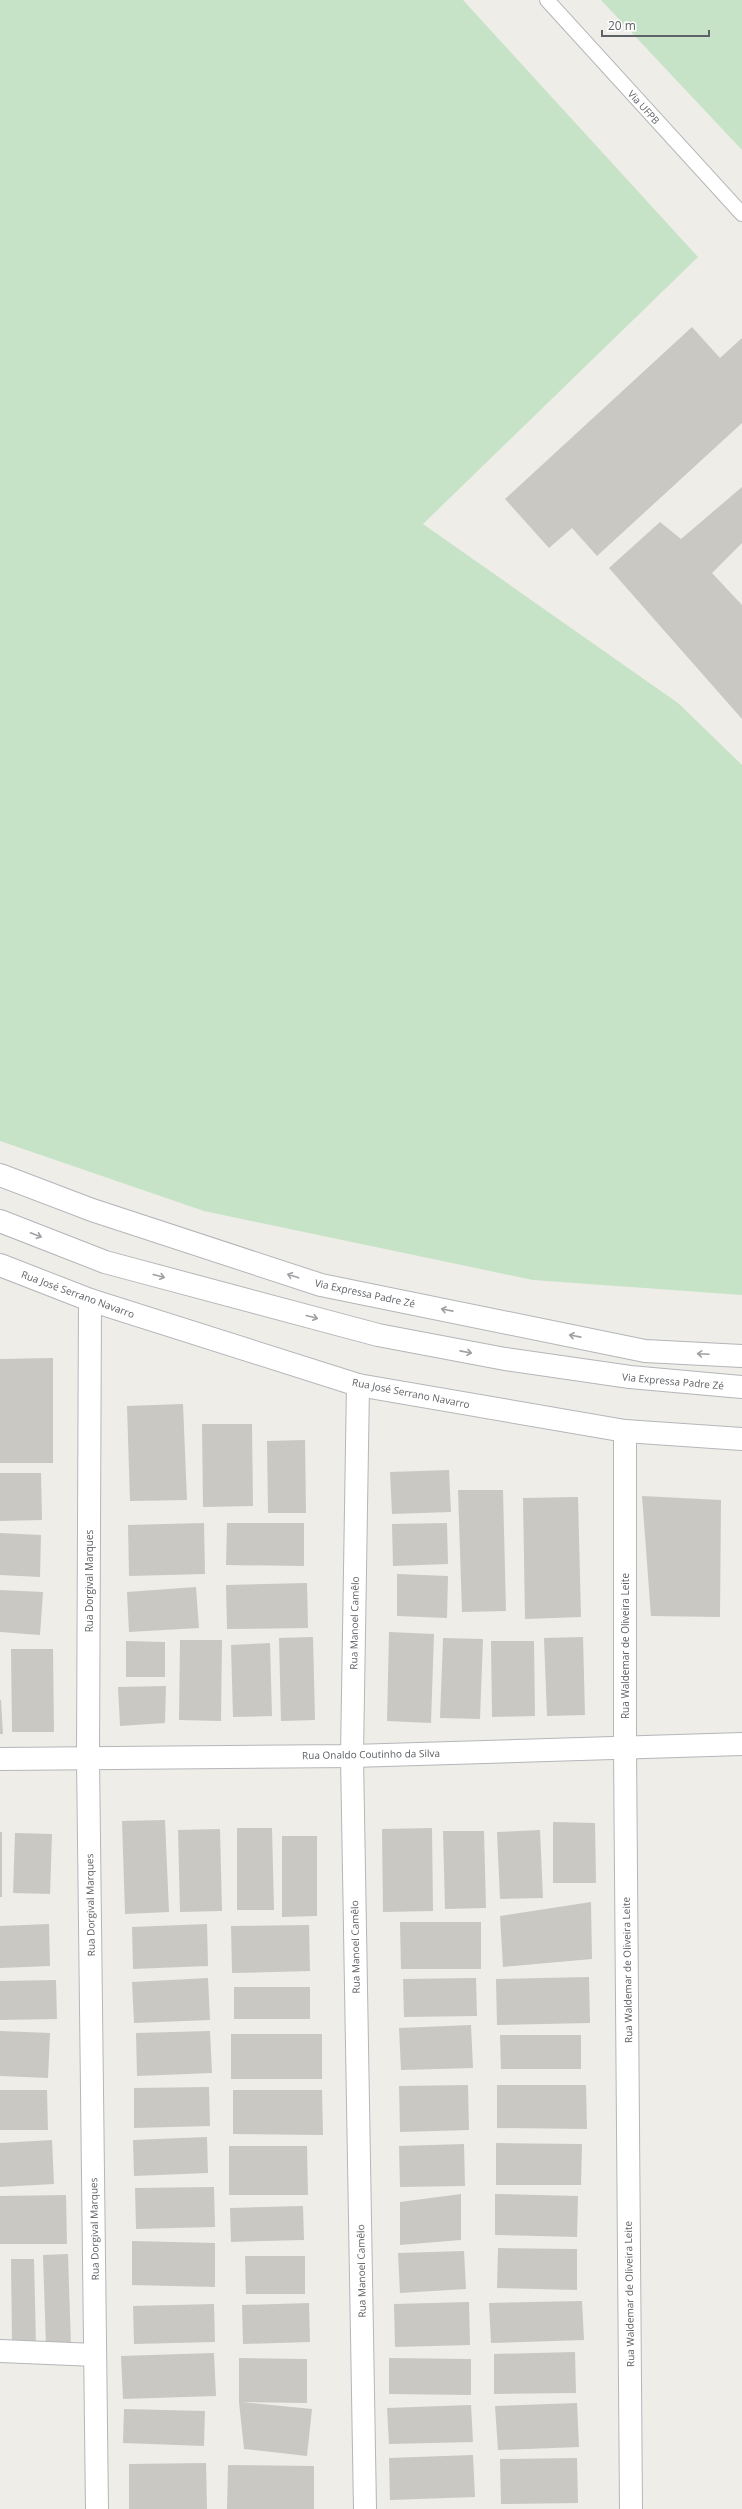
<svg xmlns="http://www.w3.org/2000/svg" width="742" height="2509" viewBox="0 0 742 2509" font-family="'Open Sans',sans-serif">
<rect width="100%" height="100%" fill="#eeede7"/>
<g fill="#c7e3c7">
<polygon points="0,0 463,0 698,257 423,524 678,703 742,765 742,1295 533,1280 204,1211 0,1141"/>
<polygon points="601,0 742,0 742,150"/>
</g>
<g fill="#cac8c3">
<polygon points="692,327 720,358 742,338 742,423 597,556 572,528 549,548 505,499"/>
<polygon points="742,487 742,543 712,573 742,605 742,719 609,568 660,522 681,539"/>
<polygon points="53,1358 53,1463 0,1463 0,1359"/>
<polygon points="183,1404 187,1500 130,1501 127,1406"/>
<polygon points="202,1424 252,1424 253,1506 203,1507"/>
<polygon points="305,1440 306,1513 268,1513 267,1441"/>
<polygon points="449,1470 451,1512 392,1514 390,1472"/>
<polygon points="0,1473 41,1473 42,1520 0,1521"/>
<polygon points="458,1490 503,1490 506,1611 462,1612"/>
<polygon points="642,1496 721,1500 720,1617 651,1616"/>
<polygon points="578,1497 581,1617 525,1619 523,1498"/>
<polygon points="204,1523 205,1574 129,1576 128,1525"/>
<polygon points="227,1523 304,1523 304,1566 226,1565"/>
<polygon points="447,1523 448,1564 393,1566 392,1524"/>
<polygon points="0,1533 41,1535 40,1577 0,1575"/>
<polygon points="397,1574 448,1576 447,1618 397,1616"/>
<polygon points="307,1583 308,1628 227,1629 226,1585"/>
<polygon points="196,1587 199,1628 129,1632 127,1592"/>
<polygon points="0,1590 43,1592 40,1635 0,1632"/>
<polygon points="389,1632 434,1634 431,1723 387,1721"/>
<polygon points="313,1637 315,1720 281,1721 279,1638"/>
<polygon points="583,1637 585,1715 547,1716 544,1638"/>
<polygon points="443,1638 483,1639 480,1719 440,1718"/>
<polygon points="180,1640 222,1640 221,1721 179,1720"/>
<polygon points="126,1641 165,1642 165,1677 126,1677"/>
<polygon points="491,1641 534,1641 535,1716 492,1717"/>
<polygon points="270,1643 272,1716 233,1717 231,1645"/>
<polygon points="11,1649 53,1649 54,1732 12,1732"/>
<polygon points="166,1686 165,1723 120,1726 118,1687"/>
<polygon points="0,1700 1,1700 3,1734 0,1734"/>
<polygon points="165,1820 169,1912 125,1914 122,1821"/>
<polygon points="553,1822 595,1823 596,1883 553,1883"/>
<polygon points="237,1828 272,1828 274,1910 237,1910"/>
<polygon points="432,1828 433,1911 383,1912 382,1829"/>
<polygon points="220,1829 222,1911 180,1912 178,1830"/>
<polygon points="540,1830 543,1898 500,1899 497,1832"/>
<polygon points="443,1831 484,1831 486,1908 445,1909"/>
<rect x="0" y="1832" width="2" height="65"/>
<polygon points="15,1833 52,1834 50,1894 13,1893"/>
<polygon points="282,1836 317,1836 317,1916 282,1917"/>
<polygon points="591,1902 592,1959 503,1967 500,1916"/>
<polygon points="400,1922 481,1922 481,1969 401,1969"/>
<polygon points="49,1924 50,1966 0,1968 0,1926"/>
<polygon points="207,1924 208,1966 133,1969 132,1927"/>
<polygon points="309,1925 310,1971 232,1973 231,1926"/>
<polygon points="589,1977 590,2023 497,2025 496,1979"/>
<polygon points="208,1978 210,2020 134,2023 132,1982"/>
<polygon points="476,1978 477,2016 404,2017 403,1979"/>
<polygon points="56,1980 57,2019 0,2020 0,1981"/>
<rect x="234" y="1987" width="76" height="32"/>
<polygon points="471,2025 473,2068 401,2070 399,2028"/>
<polygon points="0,2031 50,2033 48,2078 0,2076"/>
<polygon points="210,2031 212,2073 137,2076 136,2033"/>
<rect x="231" y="2034" width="91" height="45"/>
<polygon points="500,2035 581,2035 581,2069 501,2069"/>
<polygon points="468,2085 469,2130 400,2132 399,2086"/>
<polygon points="497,2085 586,2085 587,2129 497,2128"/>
<polygon points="209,2087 210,2126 134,2128 134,2088"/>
<polygon points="0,2090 47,2090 48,2130 0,2130"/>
<polygon points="233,2090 322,2090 323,2135 233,2134"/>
<polygon points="207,2137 208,2173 134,2176 133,2140"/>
<polygon points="52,2140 54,2184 0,2187 0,2143"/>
<polygon points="496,2143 582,2144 581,2185 496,2185"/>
<polygon points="464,2144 465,2186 400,2187 399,2146"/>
<polygon points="229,2146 307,2146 308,2195 229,2195"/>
<polygon points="214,2187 215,2227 136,2229 135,2188"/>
<polygon points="461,2194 461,2240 400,2245 400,2202"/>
<polygon points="495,2194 578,2196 577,2237 495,2235"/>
<polygon points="66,2195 67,2244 0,2244 0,2196"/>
<polygon points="303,2206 304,2240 231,2242 230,2208"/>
<polygon points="132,2241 215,2243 215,2287 132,2285"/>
<polygon points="498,2248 577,2249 577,2290 497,2288"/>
<polygon points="464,2251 466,2289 400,2293 398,2253"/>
<polygon points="68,2254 71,2346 46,2346 43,2255"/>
<polygon points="245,2256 305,2256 305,2294 246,2294"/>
<polygon points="11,2259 34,2259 36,2345 12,2345"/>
<polygon points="582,2301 584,2340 491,2343 489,2303"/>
<polygon points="469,2302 470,2345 395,2347 394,2304"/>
<polygon points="309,2303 310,2342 243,2344 242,2305"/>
<polygon points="214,2304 215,2342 134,2344 133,2306"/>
<polygon points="575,2352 576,2393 494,2394 494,2354"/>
<polygon points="214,2353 216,2396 123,2399 121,2356"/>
<polygon points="239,2358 307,2359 307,2403 242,2402 312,2409 307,2456 244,2449 239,2402"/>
<polygon points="389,2358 471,2359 471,2395 389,2394"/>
<polygon points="577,2403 579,2447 498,2450 495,2406"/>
<polygon points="471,2405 473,2442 389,2444 387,2408"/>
<polygon points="124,2409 205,2411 204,2446 123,2443"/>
<polygon points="473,2455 475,2497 390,2500 389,2458"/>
<polygon points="577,2458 578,2503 501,2504 500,2459"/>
<polygon points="206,2463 207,2509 129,2509 129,2464"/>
<polygon points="228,2465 314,2466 314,2509 227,2509"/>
</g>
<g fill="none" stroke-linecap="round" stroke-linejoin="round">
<g stroke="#b4b6ba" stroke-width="16">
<polyline id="service" points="547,0 742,214"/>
</g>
<g stroke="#b4b6ba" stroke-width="24">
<g id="minor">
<polyline points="0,1265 90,1300 358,1385 625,1431 742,1439"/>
<polyline points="90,1300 88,1757 97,2509"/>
<polyline points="358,1385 352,1756 365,2509"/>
<polyline points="625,1431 625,1747 631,2509"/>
<polyline points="0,1759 352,1756 742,1744"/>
<polyline points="0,2351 95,2355"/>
</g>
</g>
<g stroke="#b3b5b9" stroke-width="24">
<g id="secondary">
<polyline points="0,1175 92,1210 321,1285 645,1351 742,1356"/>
<polyline points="0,1221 105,1262 378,1335 505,1359 630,1377 742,1387"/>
</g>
</g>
<use href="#service" stroke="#fff" stroke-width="14"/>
<use href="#minor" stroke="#fff" stroke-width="22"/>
<use href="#secondary" stroke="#fff" stroke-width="22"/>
</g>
<defs><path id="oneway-shaft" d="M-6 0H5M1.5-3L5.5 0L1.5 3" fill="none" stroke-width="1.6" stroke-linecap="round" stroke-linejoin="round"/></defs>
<g stroke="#9ea0a3">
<use href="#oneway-shaft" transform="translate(36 1235) rotate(21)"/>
<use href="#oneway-shaft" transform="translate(159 1276) rotate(15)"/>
<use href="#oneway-shaft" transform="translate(293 1276) rotate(-162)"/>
<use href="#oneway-shaft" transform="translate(447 1310) rotate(-169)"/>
<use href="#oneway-shaft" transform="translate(312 1317) rotate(15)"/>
<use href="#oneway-shaft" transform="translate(575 1336) rotate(-169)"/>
<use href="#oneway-shaft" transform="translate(466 1352) rotate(11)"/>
<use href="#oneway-shaft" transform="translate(703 1354) rotate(-177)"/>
</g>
<g text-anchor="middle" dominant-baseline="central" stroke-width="4" stroke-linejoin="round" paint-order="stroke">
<g font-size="10" fill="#5e6165" stroke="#fff">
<text transform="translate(644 107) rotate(48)">Via UFPB</text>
<text transform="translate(365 1293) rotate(12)">Via Expressa Padre Zé</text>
<text transform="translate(78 1294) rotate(20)">Rua José Serrano Navarro</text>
<text transform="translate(673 1381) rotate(5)">Via Expressa Padre Zé</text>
<text transform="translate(411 1393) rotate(11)">Rua José Serrano Navarro</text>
<text transform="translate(89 1581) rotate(-90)">Rua Dorgival Marques</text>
<text transform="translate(354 1623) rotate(-89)">Rua Manoel Camêlo</text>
<text transform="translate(625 1646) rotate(-90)">Rua Waldemar de Oliveira Leite</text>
<text transform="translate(371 1754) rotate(-1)">Rua Onaldo Coutinho da Silva</text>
<text transform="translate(90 1905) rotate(-91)">Rua Dorgival Marques</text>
<text transform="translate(355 1947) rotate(-91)">Rua Manoel Camêlo</text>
<text transform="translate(627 1970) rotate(-91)">Rua Waldemar de Oliveira Leite</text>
<text transform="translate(94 2229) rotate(-91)">Rua Dorgival Marques</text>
<text transform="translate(361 2271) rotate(-91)">Rua Manoel Camêlo</text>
<text transform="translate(629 2294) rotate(-91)">Rua Waldemar de Oliveira Leite</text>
</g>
</g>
<path d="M602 30v6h107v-6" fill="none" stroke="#5e6165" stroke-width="2"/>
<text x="608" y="30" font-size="12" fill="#5e6165" stroke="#ffffff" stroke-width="3" paint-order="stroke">20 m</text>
</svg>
